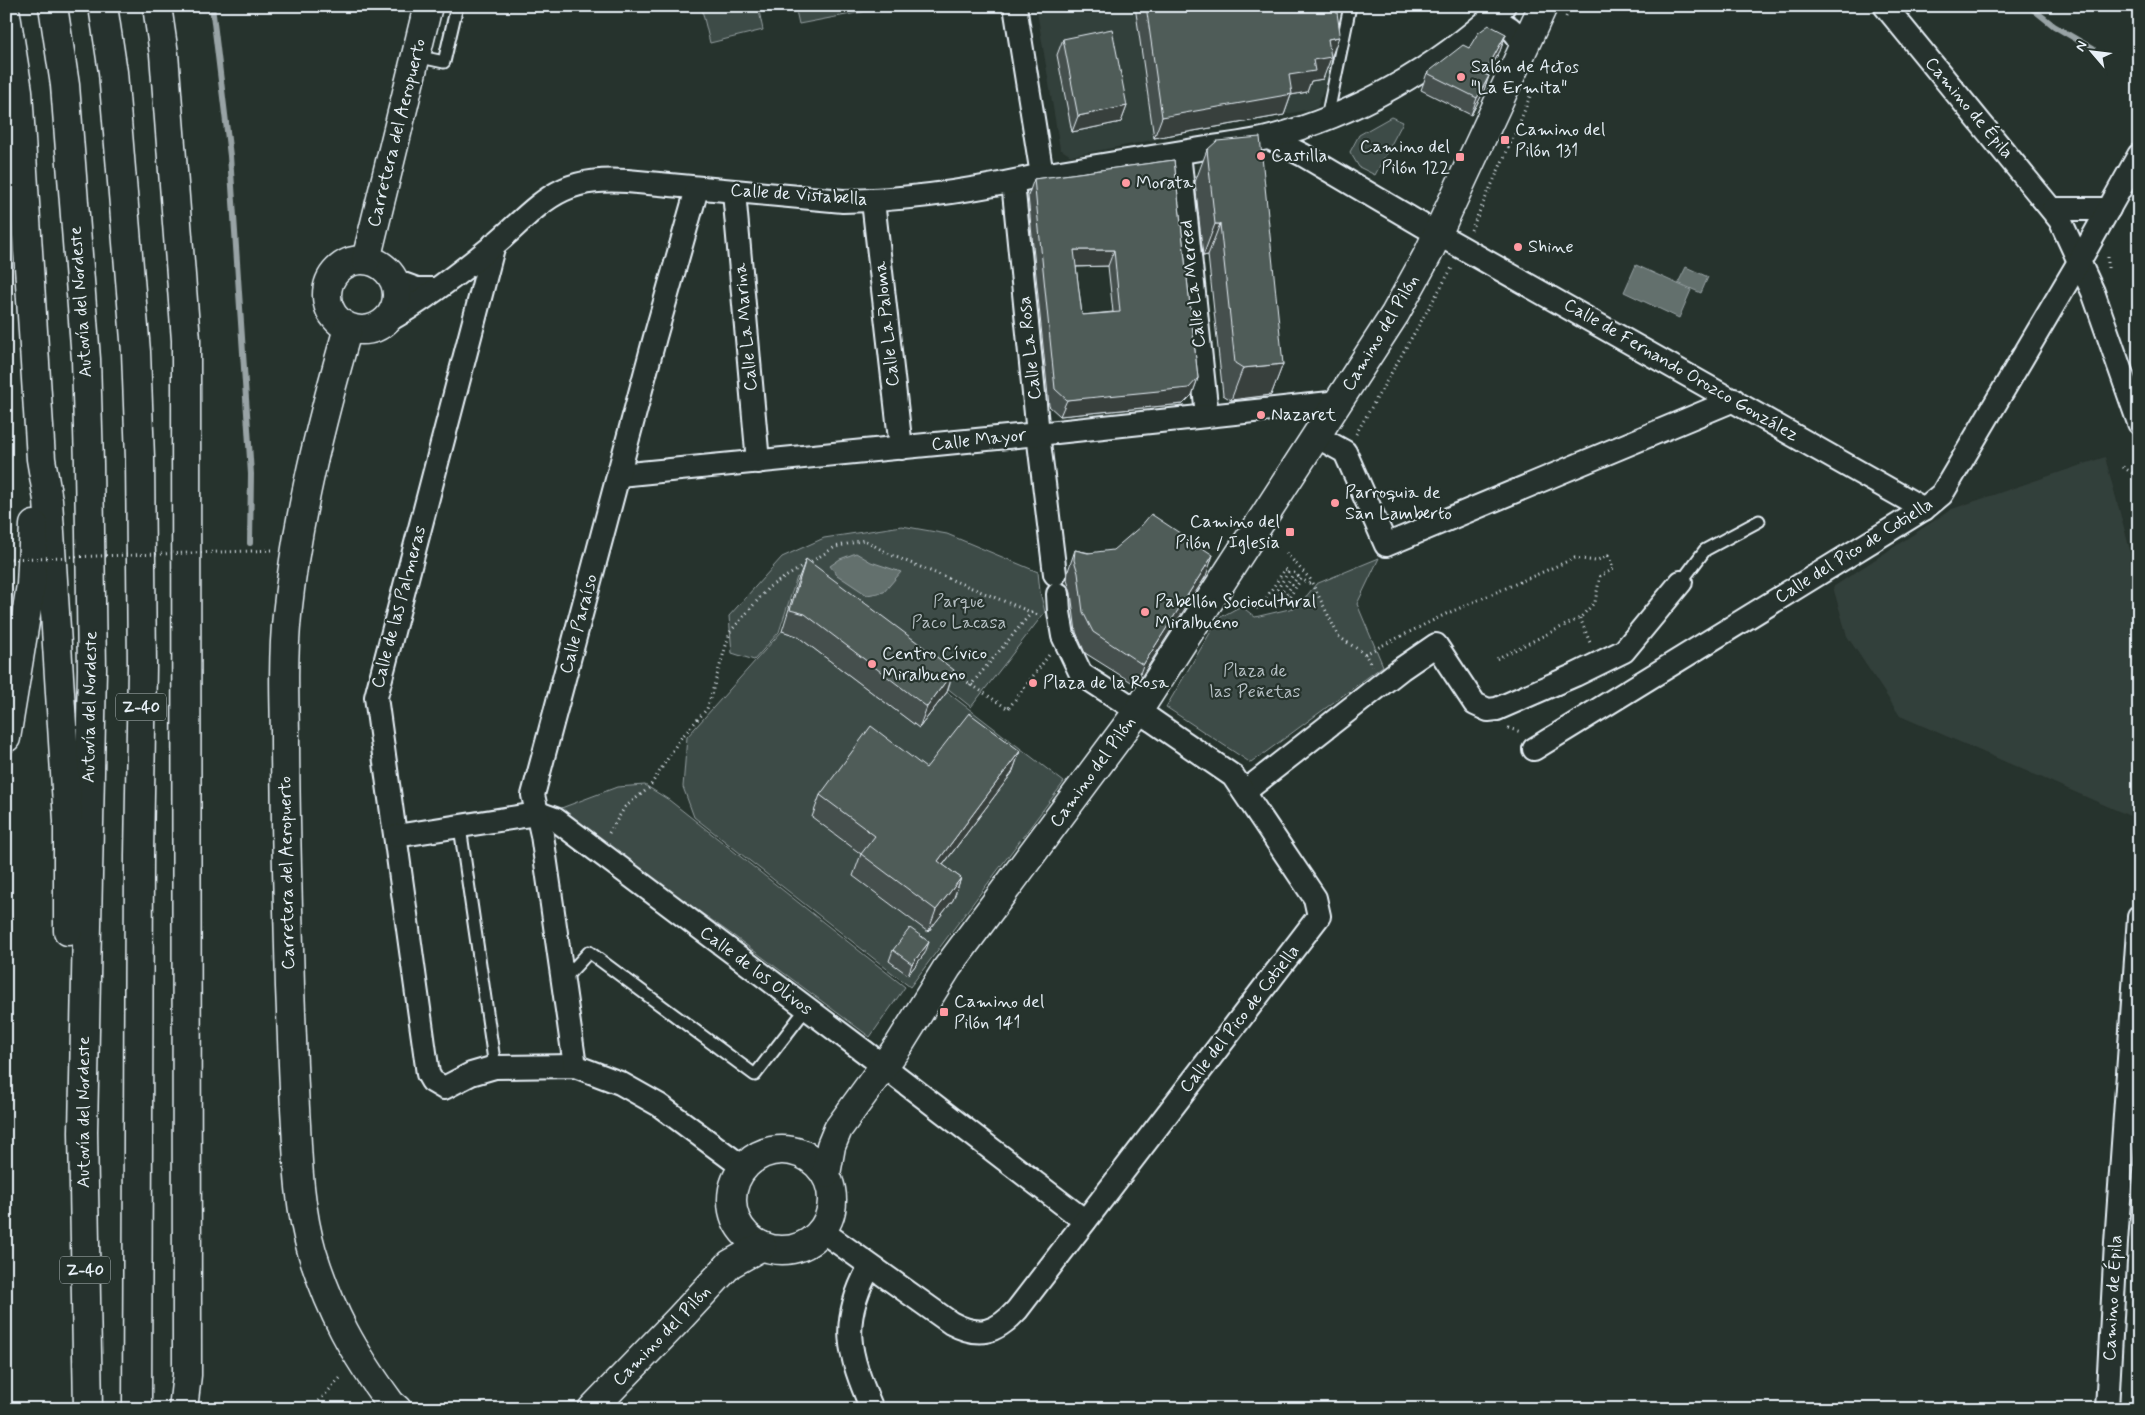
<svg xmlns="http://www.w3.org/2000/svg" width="2145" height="1415" viewBox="0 0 2145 1415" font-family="Mynerve,sans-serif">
<rect width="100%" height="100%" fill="#26332d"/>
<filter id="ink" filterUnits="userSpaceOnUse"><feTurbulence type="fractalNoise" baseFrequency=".02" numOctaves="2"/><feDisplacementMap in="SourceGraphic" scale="10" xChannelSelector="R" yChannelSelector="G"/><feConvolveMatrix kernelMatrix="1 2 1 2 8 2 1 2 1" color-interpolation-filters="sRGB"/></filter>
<g filter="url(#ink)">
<g fill="#333f3a">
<polygon points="1036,6 1344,6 1337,58 1317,108 1071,156 1060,149"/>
<polygon points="2105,457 2130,550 2139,746 2139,820 1900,716 1847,636 1833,587 1952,509"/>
</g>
<g fill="#3e4b47" stroke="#939ea0">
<polygon points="701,6 758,6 763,30 710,43"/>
<polygon points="795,6 893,6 799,24"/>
<polygon points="1391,117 1403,122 1375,175 1359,167 1350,152 1359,135"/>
<polygon points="902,526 947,534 1038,572 1040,592 1045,612 971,707 817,584 797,577 779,632 754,660 732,653 729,616 782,557 824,538"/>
<polygon points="1379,558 1357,604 1383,666 1251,763 1166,707 1219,618 1241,606 1255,617 1298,607 1316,584"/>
<polygon points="782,631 797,636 919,728 947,692 1064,782 910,987 694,817 683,787 687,737"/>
<polygon points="645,785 669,800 905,987 870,1037 734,936 556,810 617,787"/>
</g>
<g fill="#636f6d" stroke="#98a3a5">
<polygon points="1636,265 1691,290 1679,318 1624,292"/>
<polygon points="1686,267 1708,277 1701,293 1678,283"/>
<polygon points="856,553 871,562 901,572 884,592 867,595 837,575 830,566 840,559"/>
</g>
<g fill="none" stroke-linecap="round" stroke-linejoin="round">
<g stroke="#98a3a5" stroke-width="6">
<polyline points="212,6 230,156 251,474 250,543"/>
<polyline points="2029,6 2054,26 2093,49"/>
</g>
<g stroke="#e8f1f8" stroke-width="15">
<g id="lane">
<polyline points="416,56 444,62 457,6"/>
<polyline points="1327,118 1350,6"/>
<polyline points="1681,582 1705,550 1759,521"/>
<polyline points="460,827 495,1067"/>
<polyline points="563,980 589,952 755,1075 806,1009"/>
</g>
</g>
<g stroke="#e8f1f8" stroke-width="26">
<g id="street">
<polyline points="1015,6 1042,175"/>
<polyline points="1885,6 2060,220 2093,292 2139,423"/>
<path d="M 1487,22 C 1505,20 1517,31 1523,47"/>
<polyline points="1269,138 1303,155 1422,225 1924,509"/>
<polyline points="1179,153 1207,415"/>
<polyline points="1013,182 1038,434 1055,574"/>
<polyline points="734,192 758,462"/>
<polyline points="873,201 901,448"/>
<polyline points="2053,209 2109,209"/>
<polyline points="494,244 376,697 428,1074 432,1081 444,1088 471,1074 495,1067 575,1066 620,1083 659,1105 744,1168"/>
<polyline points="395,281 417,289 436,289"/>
<path d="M 386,322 C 425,300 461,272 495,244 C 517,226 537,202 563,190 C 584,180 605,180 627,181 L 843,201 C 910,200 977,190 1042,175 C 1095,166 1147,158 1200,149 C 1223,145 1248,143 1271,137 C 1358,114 1437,67 1504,6"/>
<polyline points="1316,436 1345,452 1386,545 1734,400"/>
<polyline points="619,475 1038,434 1339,402"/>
<polyline points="1534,749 1924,509 1942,494 2080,260 2139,155"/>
<polyline points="1244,792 1401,669 1436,645 1475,704 1488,710 1497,709 1575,675 1624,651 1681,582"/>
<polyline points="396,836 537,814 544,815 555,819 865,1052 1085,1221"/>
<polyline points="575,1066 542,835 533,795 655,337 697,189"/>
<path d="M 822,1231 L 951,1323 C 979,1338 996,1333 1017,1310 L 1319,916 L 1315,898 L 1233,776 L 1153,721 L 1081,674 L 1063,636 L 1059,612 L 1058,594"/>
<path d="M 870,1266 C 839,1322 848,1353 872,1409"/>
<polyline points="2107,1409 2116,1243 2139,917"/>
</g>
</g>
<g stroke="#e8f1f8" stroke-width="31">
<g id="secondary">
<circle cx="362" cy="295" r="35"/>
<polyline points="366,260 428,6"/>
<path d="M 348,328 C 321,422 297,517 287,615 C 283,654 284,693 285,732 C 285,817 288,902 290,987 C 292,1033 293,1079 296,1125 C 298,1168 300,1211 312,1252 C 331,1313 353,1352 391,1404 L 397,1409"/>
<circle cx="782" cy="1200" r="50"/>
<polyline points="826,1174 831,1146 838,1129 899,1045 947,968 1138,711 1395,314 1428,254 1543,6"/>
<polyline points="592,1409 679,1319 730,1264 762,1246"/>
</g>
</g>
<g stroke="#e8f1f8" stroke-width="31">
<g id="highway">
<polyline points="53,6 65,85 86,359 89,464 92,669 83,1132 88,1409"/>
<polyline points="103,6 113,72 136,352 140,458 142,666 139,856 137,1409"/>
<polyline points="157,6 164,54 186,340 187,1375 183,1409"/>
<polyline points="6,15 18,91 41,459 48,500 68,821 68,931"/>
<polyline points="6,738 31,585 34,525"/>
</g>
</g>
<g stroke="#e8f1f8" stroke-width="3" stroke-dasharray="1 4" stroke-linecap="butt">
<polyline points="1566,17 1571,6"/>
<polyline points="1471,230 1518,127 1532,91"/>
<polyline points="2108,257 2108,270"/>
<path d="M 325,320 C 317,295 321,276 344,260"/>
<polyline points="1356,434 1453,266"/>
<polyline points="2123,467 2135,475 2139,474"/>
<polyline points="251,551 273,550"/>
<polyline points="1286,553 1310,579 1339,637 1365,654 1372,666"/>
<polyline points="811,564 809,563 835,547 864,540 891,555 1038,615"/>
<polyline points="1252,605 1257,608 1261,606 1285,569 1289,571 1277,590 1281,593 1294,573 1298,576 1285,596 1289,598 1301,579 1313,585"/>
<polyline points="1580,618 1591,645"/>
<polyline points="1365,654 1446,614 1575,558 1595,561 1608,556 1614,569 1600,576 1595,602 1580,618 1494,660"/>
<polyline points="951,671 1008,709 1049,655"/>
<polyline points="970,686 1032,612"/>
<polyline points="1508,728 1521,732"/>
<polyline points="609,833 625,807 649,788 680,739 707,709 730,632 769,587 807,564"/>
<polyline points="319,1401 342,1376"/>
</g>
<use href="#lane" stroke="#26332d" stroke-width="11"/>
<use href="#street" stroke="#26332d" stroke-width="22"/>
<use href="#secondary" stroke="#26332d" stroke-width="28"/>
<use href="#highway" stroke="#26332d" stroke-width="28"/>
<polyline stroke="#e8f1f8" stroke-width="3" stroke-dasharray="1 4" stroke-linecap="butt" points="6,559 251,551"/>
</g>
<g fill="#454f4d" stroke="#e8f1f8" fill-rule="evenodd">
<polygon points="1135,6 1336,6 1332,58 1330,58 1323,79 1311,81 1307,92 1291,95 1284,115 1154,138"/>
<polygon points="1506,34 1500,51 1487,75 1489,76 1483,93 1471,115 1421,90 1427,73 1469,48"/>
<polygon points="1063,39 1127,106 1121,122 1072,132 1057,55"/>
<polygon points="1207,150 1283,364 1271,395 1231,400 1223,395 1208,255 1203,256 1195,182"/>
<path d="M 1174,160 L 1198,378 L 1192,395 L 1183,404 L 1060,416 L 1049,406 L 1028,196 L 1034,179 ZM 1108,266 L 1113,312 L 1082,315 L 1076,267 Z"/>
<polygon points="1075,550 1206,576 1136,685 1085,653 1076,632 1071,593 1067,580 1068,571"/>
<polygon points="806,559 947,692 919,728 797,636 782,631 798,580"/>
<polygon points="1020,751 1012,773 943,865 961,878 953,900 928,932 853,876 861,854 812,817 820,795 926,768"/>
<polygon points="893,950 925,953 908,975 889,961"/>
</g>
<g fill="#38403e" stroke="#e8f1f8">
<polygon points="1506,34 1500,51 1478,90 1484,74"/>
<polygon points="1339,37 1323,79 1311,81 1307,92 1291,95 1284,115 1154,138 1162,117 1289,75 1313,60 1328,39"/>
<polygon points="1489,76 1483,93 1471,115 1477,98"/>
<polygon points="1127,106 1121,122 1072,132 1078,116"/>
<polygon points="1215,224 1220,224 1208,255 1203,256"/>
<polygon points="1074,250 1114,250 1108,266 1068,267"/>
<polygon points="1283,364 1271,395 1231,400 1243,368"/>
<polygon points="1198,378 1192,395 1183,404 1060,416 1067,400"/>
<polygon points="1213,555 1206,576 1136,685 1143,665"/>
<polygon points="954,670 947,692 919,728 927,707"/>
<polygon points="1020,751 1012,773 930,882 938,861"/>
<polygon points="961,878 953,900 928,932 936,910"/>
<polygon points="929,942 925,953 908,975 912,964"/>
</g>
<g fill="#505c59" stroke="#e8f1f8" fill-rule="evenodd">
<polygon points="1146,6 1336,6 1340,33 1339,37 1328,39 1331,57 1313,60 1315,71 1289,75 1292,94 1162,117"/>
<polygon points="1489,25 1506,34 1484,74 1489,76 1477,98 1427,73 1463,45 1469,48 1478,33"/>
<polygon points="1112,29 1127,106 1078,116 1063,39"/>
<polygon points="1260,137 1283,364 1243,368 1235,363 1220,224 1215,224 1207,150 1217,141"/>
<path d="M 1174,160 L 1198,378 L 1189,388 L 1067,400 L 1055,389 L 1034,179 ZM 1074,250 L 1114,250 L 1120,312 L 1082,315 Z"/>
<polygon points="1151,514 1213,555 1143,665 1093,632 1083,612 1078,573 1074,560 1075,550 1088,553 1113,550 1141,526"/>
<polygon points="806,559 954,670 927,707 805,614 790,610"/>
<polygon points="969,713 1020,751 938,861 961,878 936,910 861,854 875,836 820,795 871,726 926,768"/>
<polygon points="910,928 929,942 912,964 893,950"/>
</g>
</g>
<g fill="#ff9aa2" stroke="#26332d" stroke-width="2">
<circle cx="1461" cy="77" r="5"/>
<rect x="1500" y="135" width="10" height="10" rx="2.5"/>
<circle cx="1261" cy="156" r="5"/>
<rect x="1455" y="152" width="10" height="10" rx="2.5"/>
<circle cx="1126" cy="183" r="5"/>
<circle cx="1518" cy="247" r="5"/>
<circle cx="1261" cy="415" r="5"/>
<circle cx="1335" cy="503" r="5"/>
<rect x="1285" y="527" width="10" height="10" rx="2.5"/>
<circle cx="1145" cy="612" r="5"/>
<circle cx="872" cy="664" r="5"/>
<circle cx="1033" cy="683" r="5"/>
<rect x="939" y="1007" width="10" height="10" rx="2.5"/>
</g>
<g text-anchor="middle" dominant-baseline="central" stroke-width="4.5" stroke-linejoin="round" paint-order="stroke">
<g fill="#26332d" stroke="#aeb8bb" stroke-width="1">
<rect x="116" y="693.5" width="50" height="27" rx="4"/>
<rect x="60" y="1256.5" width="50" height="27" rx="4"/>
</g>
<g font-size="16" font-weight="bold" fill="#e8f1f8">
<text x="141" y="707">Z-40</text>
<text x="85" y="1270">Z-40</text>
</g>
<g font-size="18" fill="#e8f1f8" stroke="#26332d" text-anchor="start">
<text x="1471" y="67">Salón de Actos<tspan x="1471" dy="21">"La Ermita"</tspan></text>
<text x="1515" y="130">Camino del<tspan x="1515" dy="21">Pilón 131</tspan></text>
<text x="1450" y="147" text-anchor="end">Camino del<tspan x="1450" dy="21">Pilón 122</tspan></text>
<text x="1271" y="156">Castilla</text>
<text x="1136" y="183">Morata</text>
<text x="1528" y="247">Shine</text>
<text x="1271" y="415">Nazaret</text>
<text x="1345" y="493">Parroquia de<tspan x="1345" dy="21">San Lamberto</tspan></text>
<text x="1280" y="522" text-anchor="end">Camino del<tspan x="1280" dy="21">Pilón / Iglesia</tspan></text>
<text x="1155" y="602">Pabellón Sociocultural<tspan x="1155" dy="21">Miralbueno</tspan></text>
<text x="882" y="654">Centro Cívico<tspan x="882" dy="21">Miralbueno</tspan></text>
<text x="1043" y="683">Plaza de la Rosa</text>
<text x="954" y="1002">Camino del<tspan x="954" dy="21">Pilón 141</tspan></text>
</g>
<g font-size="18" fill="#e8f1f8" stroke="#26332d">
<text transform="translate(1969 108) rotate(50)">Camino de Épila</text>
<text transform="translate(397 133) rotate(-76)">Carretera del Aeropuerto</text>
<text transform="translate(799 195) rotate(4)">Calle de Vistabella</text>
<text transform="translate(1193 284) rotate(-96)">Calle La Merced</text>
<text transform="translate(81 302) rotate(-94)">Autovía del Nordeste</text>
<text transform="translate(887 324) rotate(-96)">Calle La Paloma</text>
<text transform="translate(746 327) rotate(-95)">Calle La Marina</text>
<text transform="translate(1381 333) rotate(-59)">Camino del Pilón</text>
<text transform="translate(1030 348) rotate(-96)">Calle La Rosa</text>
<text transform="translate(1681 370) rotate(30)">Calle de Fernando Orozco González</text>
<text transform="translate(979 440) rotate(-6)">Calle Mayor</text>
<text transform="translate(1854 551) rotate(-32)">Calle del Pico de Cotiella</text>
<text transform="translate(399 607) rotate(-75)">Calle de las Palmeras</text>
<text transform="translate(579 624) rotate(-75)">Calle Paraíso</text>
<text transform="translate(90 707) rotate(-89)">Autovía del Nordeste</text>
<text transform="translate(1093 772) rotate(-54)">Camino del Pilón</text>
<text transform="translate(287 873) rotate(-91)">Carretera del Aeropuerto</text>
<text transform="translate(756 971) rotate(37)">Calle de los Olivos</text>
<text transform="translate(1240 1019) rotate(-52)">Calle del Pico de Cotiella</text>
<text transform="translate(84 1112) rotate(-90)">Autovía del Nordeste</text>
<text transform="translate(2113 1298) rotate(-87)">Camino de Épila</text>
<text transform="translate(662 1336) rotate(-46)">Camino del Pilón</text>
</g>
<g font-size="18" fill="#b5bfc3" stroke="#26332d">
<text x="959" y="602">Parque<tspan x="959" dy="21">Paco Lacasa</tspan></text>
<text x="1255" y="671">Plaza de<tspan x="1255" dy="21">las Peñetas</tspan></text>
</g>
</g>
<rect width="2145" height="1415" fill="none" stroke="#26332d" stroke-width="25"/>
<rect x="12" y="12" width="2120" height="1390" fill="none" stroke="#e8f1f8" stroke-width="2" filter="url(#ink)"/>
<g transform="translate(2092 52) rotate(298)" stroke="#26332d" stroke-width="4" paint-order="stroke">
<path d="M0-4L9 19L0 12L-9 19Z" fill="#e8f1f8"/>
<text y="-8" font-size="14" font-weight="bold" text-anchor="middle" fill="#e8f1f8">N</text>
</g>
</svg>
